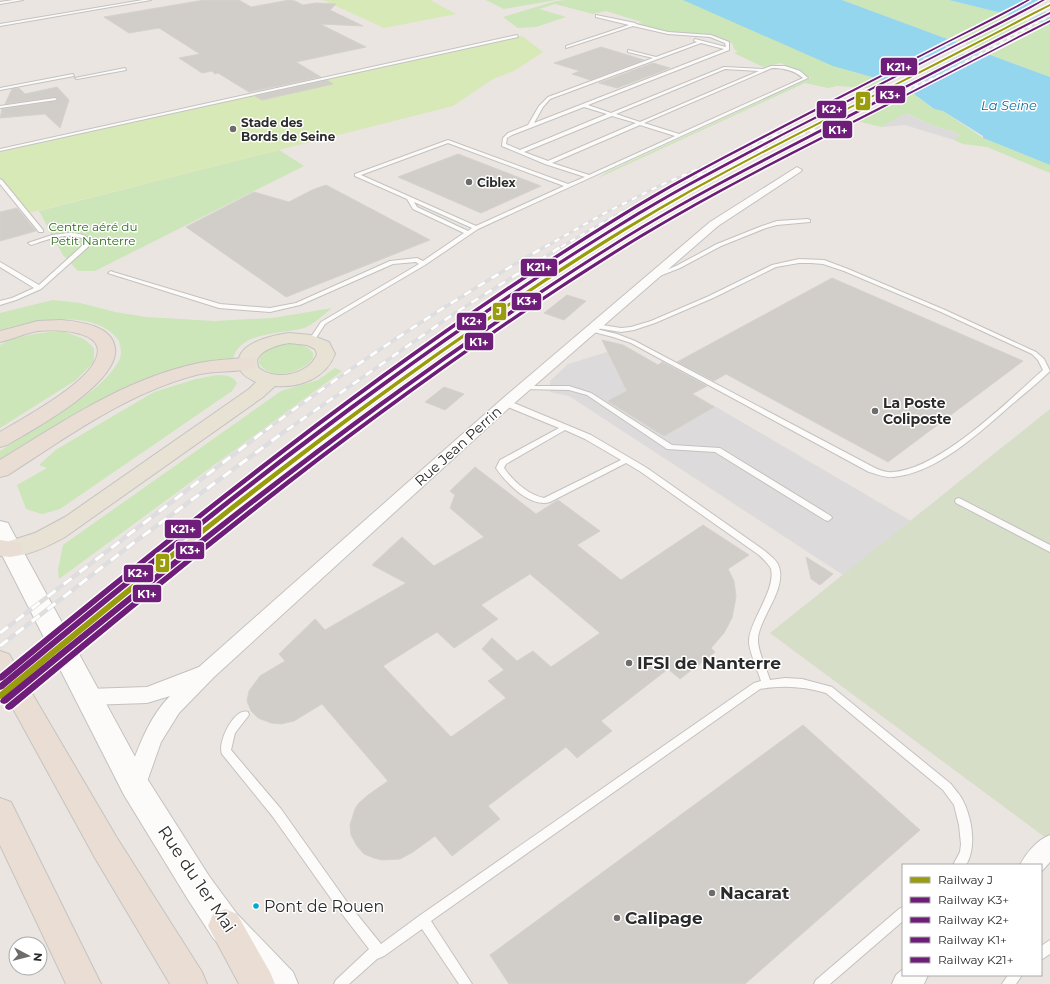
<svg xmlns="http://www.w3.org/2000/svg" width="1050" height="984" viewBox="0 0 1050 984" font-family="Montserrat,sans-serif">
<rect width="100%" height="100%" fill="#eae5e0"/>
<g fill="#dddadc">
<polygon points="905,113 934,126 953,131 960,136 954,140 905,125 881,127"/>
<polygon points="617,349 911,521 843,575 569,396 550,392 550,381 568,364"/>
</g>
<g fill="#cce5b9">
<polygon points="486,0 556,0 504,9"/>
<polygon points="567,0 687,0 850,71 900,85 911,90 914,94 933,109 943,111 983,138 1050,165 1050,173 987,147 963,144 954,140 960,136 953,131 934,126 906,113 881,127 857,121 895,97 893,93 874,87 870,88 837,86 828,88 805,83 598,178 607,172 811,78 781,63 763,67 734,53 738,52 734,49 732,43 719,37 706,34 675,33 638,24 642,22 606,11 593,14 555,4 539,9 566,17 536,27 518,28 503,17 556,1"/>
<polygon points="842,0 949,0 1050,25 1050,77"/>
<polygon points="279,150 304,166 95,271 78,271 63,255 39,211"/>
<path d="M 53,300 L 80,303 L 115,312 L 146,317 L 214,321 L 273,318 L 332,308 C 324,314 313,325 304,328 C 284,334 239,331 233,359 L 204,365 L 0,463 L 0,451 C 19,439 38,427 56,415 C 78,401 100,388 115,367 C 121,359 122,354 120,345 C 119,339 116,337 112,333 C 85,310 31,321 0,330 L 0,313 Z"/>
<path d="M 63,331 L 84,339 L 94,348 L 94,362 L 76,380 L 0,428 L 0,345 C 20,334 40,333 63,331 Z"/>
<path d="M 282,344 C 294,343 305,343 313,353 L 313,358 C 303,374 269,381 259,363 C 260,351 272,347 282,344 Z"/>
<polygon points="335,368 342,371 59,579 58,570 63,545 281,391 318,380"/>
<path d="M 217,375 C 225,375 232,375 237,383 L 232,391 L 60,509 L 42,514 L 26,509 L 17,485 L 47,468 L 39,465 L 57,449 L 154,392 L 196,379 Z"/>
</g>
<polygon fill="#d6dec8" points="1050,409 1050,841 770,633"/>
<g fill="#d7e9b6">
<polygon points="323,0 430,0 456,14 384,28"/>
<polygon points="522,36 543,52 514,71 493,79 453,106 29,213 0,178 0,152"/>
</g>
<g fill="#93d6ed">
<polygon points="683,0 842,0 1050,77 1050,165 983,138 983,136 943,111 934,109 914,94 911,90 900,85 833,66"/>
<polygon points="949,0 1050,0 1050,25"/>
</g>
<g fill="#eae5e0">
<polygon points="1046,0 1050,0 1050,12 1045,12 1027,21 1011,18 1028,9 1027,7 1033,7"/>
<polygon points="962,42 976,48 968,52 971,55 963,54 946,63 950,65 949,66 940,66 923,75 927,78 917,78 899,87 884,82 902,72 899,69 908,69 925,60 923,59 924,57 931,58 948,49 945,47 946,46 953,47"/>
</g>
<g fill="#d1ceca" stroke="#d5d1cd" fill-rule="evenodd">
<polygon points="204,0 239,0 251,7 289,0 295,1 303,5 316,3 336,4 330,10 363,26 320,24 366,47 296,62 321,77 249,92 218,73 215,74 212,71 202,73 179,58 200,54 159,28 129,33 104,17"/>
<polygon points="601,47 644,60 590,80 572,74 580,71 554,63"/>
<polygon points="653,63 670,68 617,88 599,83"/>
<polygon points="327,80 333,84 262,100 255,96"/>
<polygon points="57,87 69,100 60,128 45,114 0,118 2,109 56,101 58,99 55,97 5,104 12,89 19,88 25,94"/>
<polygon points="458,154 541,186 481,213 398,177"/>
<polygon points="326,185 430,240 286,297 186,227 254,192 289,202 312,190"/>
<polygon points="17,208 36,231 0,241 0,212"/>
<polygon points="832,278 1023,361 888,462 726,374 714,381 677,362"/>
<polygon points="567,295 586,301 564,320 544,313"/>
<polygon points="602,340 623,345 658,365 662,362 707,386 692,394 714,407 664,436 608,401 627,391"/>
<polygon points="444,387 464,394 445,410 425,402"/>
<path d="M 475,467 L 536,514 L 558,500 L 600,531 L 577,545 L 621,580 L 703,525 L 749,555 L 728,569 L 734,581 L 736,597 L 732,618 L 724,633 L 711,648 L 715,652 L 680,679 L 668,669 L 601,721 L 612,731 L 587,750 L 577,758 L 566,747 L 488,806 L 500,819 L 452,856 L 435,836 L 413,852 L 400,859 L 382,860 L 374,858 L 364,854 L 357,846 L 351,835 L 350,825 L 355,809 L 358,804 L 368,795 L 388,781 L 322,704 L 294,721 L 281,724 L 271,723 L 258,718 L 251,711 L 247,701 L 249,691 L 260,676 L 285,661 L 279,654 L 315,619 L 325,630 L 406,583 L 372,565 L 402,537 L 434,566 L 484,537 L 450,508 L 455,495 L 450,491 ZM 530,574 L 600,633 L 551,667 L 533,651 L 517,661 L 492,638 L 482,649 L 504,670 L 488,681 L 506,698 L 451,737 L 383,666 L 437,632 L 454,648 L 498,619 L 481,605 Z"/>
<polygon points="806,557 833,574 820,585 811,579"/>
<polygon points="803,725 920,830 745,984 509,984 490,955"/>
</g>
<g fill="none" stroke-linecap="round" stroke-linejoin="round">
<g stroke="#c3c2c1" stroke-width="2">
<g id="lane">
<polygon points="14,0 23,0 0,4 0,2"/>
<polygon points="143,0 151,0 0,26 0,24"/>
<path d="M 596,15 L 635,23 L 636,24 L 668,32 L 711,35 L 729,42 L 729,50 L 588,105 L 611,113 L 724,67 L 763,69 L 771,66 L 785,66 L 800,71 L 808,78 L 478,229 L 425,265 L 325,324 L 314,341 L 312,342 L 309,340 L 321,322 L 419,264 L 416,262 L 393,264 L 300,305 L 270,312 L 219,308 L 108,273 L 111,271 L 113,272 L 220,304 L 270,308 L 296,303 L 390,261 L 417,258 L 423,261 L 464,233 L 413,209 L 407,199 L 355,176 L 355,174 L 448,140 L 568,184 L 585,177 L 545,164 L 502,146 L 503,138 L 508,133 L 528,125 L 539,106 L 548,97 L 653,58 L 628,52 L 628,50 L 656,57 L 697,42 L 694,41 L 695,39 L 726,47 L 725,43 L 710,37 L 668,34 L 633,26 L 566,48 L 566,46 L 629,25 L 596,17 ZM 701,43 L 724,49 L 534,123 L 543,107 L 550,99 ZM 772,68 C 783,68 794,70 803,78 L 679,134 L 644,123 ZM 725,69 L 759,71 L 640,122 L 616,114 ZM 584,107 L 607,114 L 520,150 L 506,144 L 507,138 L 512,135 ZM 612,116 L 636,123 L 548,161 L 524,152 ZM 640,125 L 675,136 L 589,175 L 552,163 ZM 448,143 L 564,186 L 476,226 L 361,175 ZM 414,202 L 472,228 L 468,231 L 417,207 Z"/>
<polygon points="517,35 518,37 0,151 0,149"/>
<polygon points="125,68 126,70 77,79 75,78"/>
<polygon points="73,74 74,76 0,90 0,88"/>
<polygon points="55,98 57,99 56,100 0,108 0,106"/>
<polygon points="0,179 2,180 43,230 43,232 39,232 0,184"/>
<polygon points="808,219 810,220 810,222 777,225 766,228 721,246 680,268 657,277 653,277 652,276 676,266 717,244 762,226 777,221"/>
<path d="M 69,233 C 77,233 84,234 91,240 L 88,247 L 41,289 L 16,300 L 0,305 L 0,301 L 12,298 L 34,288 L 0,267 L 0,262 L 39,285 L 83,245 L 85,240 C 70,230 47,240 31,245 L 28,243 L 52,235 Z"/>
<path d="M 799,259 L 824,260 L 848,269 L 945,310 L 1036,352 L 1044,359 L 1050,371 C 1038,383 1024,394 1011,405 C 979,433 937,473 893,477 C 885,478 877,474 869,472 L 631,343 L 613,337 L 590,331 L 589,330 L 592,328 L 617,334 L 635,341 L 875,468 C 880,470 886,473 893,472 C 940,469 1008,401 1043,370 L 1038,360 L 1032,354 L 941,312 L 844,271 L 823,264 L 811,263 L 799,263 L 776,267 L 713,298 L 655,323 L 634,330 L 621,332 L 596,328 L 593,326 L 596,324 L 621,328 L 631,327 L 651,321 L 709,296 L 772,265 Z"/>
<polygon points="524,386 569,386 591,393 672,445 720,448 831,516 832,518 828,521 825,520 715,452 667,449 587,395 569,390 522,389 520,388"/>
<path d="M 503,401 L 509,401 L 591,435 L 647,468 L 765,551 C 769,555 778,561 779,567 C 787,590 757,620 758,641 C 758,651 767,670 770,680 L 785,678 L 802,679 L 832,687 L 951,784 C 954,789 959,793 962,799 C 972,817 977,847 966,865 L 953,865 L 960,852 L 961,844 L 959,825 L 954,805 L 943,790 L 826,693 C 803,686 782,685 760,689 L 431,921 L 472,984 L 459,984 L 422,929 L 384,956 L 377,959 L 349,984 L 334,984 L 336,980 L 369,949 L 339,910 L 273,817 L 222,754 C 217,743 234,707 248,712 L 249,715 L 235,733 L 231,750 L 281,809 L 347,902 L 381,944 L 419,916 L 754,683 L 761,681 C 758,671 748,649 749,640 C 750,620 776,590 771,569 C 769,564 763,559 759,555 L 641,472 L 626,463 L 550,502 C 530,508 506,483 496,468 L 500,460 L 559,428 L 503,405 L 502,403 ZM 565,430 L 585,439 L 621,460 L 544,498 C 528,495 513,481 504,468 L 506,464 Z"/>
<polygon points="959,498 1050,545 1050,552 956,503 955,501 956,499"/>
<polygon points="903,907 903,921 830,984 814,984 816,980 899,909"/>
<polygon points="1050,940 1050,954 1041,960 1041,946"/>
<polygon points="1008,975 1022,975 1016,984 1002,984"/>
</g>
</g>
<g stroke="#c3c2c1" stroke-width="2">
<g id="street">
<path d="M 797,167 L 802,170 L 800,172 L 718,226 L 511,406 L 214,677 L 179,713 L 161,742 L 143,793 L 135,796 L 127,793 L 124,786 C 136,755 146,720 170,696 L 147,703 L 88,705 L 81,703 L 78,697 L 81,691 L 88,689 L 147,687 L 199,667 L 501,400 L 710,222 Z"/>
<path d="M 1050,835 L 1050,862 L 1041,872 L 1041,865 L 1020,865 C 1026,853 1037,840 1050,835 Z"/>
<polygon points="903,969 903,975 928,975 924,984 892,984 896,975"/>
</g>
</g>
<g stroke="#c3c2c1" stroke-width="2">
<polygon id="secondary" points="0,521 8,523 11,529 146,777 209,876 237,914 293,972 298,984 257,984 213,938 187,898 124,795 0,551"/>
</g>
<g stroke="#c5c3c1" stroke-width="2">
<path id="primary" d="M 289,333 L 311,335 L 329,342 L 335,354 C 326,378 300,388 275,386 L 263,397 L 65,537 C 49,546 21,560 3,555 L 0,550 L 3,543 L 35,533 L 65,517 L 249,389 L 256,382 C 249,379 240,374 239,366 C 234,343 274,335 289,333 ZM 289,343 L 307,345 L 315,349 L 317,354 C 309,375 274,382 258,367 L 257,360 C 262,349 278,345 289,343 Z"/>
</g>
<g stroke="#c5c3c1" stroke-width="2">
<g id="highway">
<path d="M 62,320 C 80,322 112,325 115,348 C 120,383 34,429 7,445 L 0,447 L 0,432 C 25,417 75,390 92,366 C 116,331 60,329 38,331 C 25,333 13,339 0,342 L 0,331 L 38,321 Z"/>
<path d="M 247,358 L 254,360 L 256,364 L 254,368 C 235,373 215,370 196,375 C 127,393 67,437 8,475 L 0,477 L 0,460 C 62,422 126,378 199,363 C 215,360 231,359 247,358 Z"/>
<polygon points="0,540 19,543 23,549 19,555 11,557 0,556"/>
<polygon points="0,651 9,654 117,838 202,972 207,984 170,984 95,858 0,685"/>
<polygon points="0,798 11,802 101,984 66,984 0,845"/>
<polygon points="225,909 237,914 270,972 275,984 239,984 208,926 213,914"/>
</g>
</g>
<use href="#lane" fill="#fcfbfa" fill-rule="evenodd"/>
<use href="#street" fill="#fcfbfa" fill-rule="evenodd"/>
<use href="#secondary" fill="#fcfbfa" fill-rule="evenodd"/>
<use href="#primary" fill="#e7e2d4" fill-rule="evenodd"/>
<use href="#highway" fill="#e9ddd4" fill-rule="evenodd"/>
<g stroke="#dedddf" stroke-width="2">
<g id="rail-far3">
<polyline points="840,107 876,90"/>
<polyline points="871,107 944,73 1050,16"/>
</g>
</g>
<g stroke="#dedddf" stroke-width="3">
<g id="rail-far2">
<polyline points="545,247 603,214 661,185 842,106"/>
<path d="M 561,247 C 606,220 652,195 701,174 C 758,149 817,130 874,106"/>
</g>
</g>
<g stroke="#dedddf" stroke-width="3.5">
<g id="rail-far1">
<path d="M 266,430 C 356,363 449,302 546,246"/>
<polyline points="287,430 455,313 562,246"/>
</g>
</g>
<g stroke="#dedddf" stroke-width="4.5">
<g id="rail">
<polyline points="0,633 267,429"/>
<polyline points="0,646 136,541 288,429"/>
</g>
</g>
<use href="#rail-far3" stroke="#fff" stroke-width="1.5" stroke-dasharray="4" stroke-linecap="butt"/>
<use href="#rail-far2" stroke="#fff" stroke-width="2" stroke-dasharray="5.5" stroke-linecap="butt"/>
<use href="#rail-far1" stroke="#fff" stroke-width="2.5" stroke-dasharray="8" stroke-linecap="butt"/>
<use href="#rail" stroke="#fff" stroke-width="3" stroke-dasharray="10" stroke-linecap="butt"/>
<g stroke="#fff" stroke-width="3">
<path id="rail-1" d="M 1050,4 L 1050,6 C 983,41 915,76 847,110 C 772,148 696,187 625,231 C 404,368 202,532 3,698 L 0,699 L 0,692 C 161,559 324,428 497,311 C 539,282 581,254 624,228 C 707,178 795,134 881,91 C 917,73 952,54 988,36 C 1009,25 1029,14 1050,4 Z"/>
</g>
<g stroke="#fff" stroke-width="3">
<path id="rail-2" d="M 1050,12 L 1050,14 C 966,57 882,100 798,144 C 740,174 682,204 627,238 C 408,376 206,539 7,703 L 4,704 L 1,703 L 0,701 L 1,699 C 202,535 405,373 625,236 C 695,193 769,156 842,118 C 887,95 932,72 977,49 C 1001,37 1025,24 1050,12 Z"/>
</g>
<g stroke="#fff" stroke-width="3">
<path id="rail-3" d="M 1042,0 L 1045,0 C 1011,20 974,37 939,55 C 887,82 835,109 782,136 C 734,162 685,187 639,215 C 412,352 206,520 3,689 L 0,690 L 0,683 C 199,519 400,358 620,223 C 675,189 733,159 791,129 C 874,86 959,43 1042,0 Z"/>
</g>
<g stroke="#fff" stroke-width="3">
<path id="rail-4" d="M 1050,20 L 1050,22 C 977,59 905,97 832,134 C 765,168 698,203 634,242 C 413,379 211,543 12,709 L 9,710 L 6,709 L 5,707 L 6,705 C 181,561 358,419 547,294 C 589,266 632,239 676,214 C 741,177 809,143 876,109 C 914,90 951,71 988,52 C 1009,41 1029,30 1050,20 Z"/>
</g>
<g stroke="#fff" stroke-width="3">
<path id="rail-5" d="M 1027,0 L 1030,0 C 996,20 960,36 926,54 C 870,83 815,111 760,140 C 712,165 665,190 619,219 C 400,354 200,516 3,680 L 0,681 L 0,674 C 198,512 398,351 616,217 C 667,185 721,158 774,130 C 858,86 943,44 1027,0 Z"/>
</g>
<use href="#rail-1" fill="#989c0d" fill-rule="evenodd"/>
<use href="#rail-2" fill="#6e1e78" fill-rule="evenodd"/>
<use href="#rail-3" fill="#6e1e78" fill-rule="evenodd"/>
<use href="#rail-4" fill="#6e1e78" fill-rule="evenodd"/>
<use href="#rail-5" fill="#6e1e78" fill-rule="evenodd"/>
</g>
<g fill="#6e6c6a" stroke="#fff" stroke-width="1.5">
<circle cx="233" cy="129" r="4"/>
<circle cx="469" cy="182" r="4"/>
<circle cx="875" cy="411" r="4"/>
<circle cx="629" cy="663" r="4"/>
<circle cx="712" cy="893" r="4"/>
<circle cx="617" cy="918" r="4"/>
</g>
<circle fill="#00a9ce" stroke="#fff" stroke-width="1.5" cx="256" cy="906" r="3.5"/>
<g text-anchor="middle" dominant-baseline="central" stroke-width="3" stroke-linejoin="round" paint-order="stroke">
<g font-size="12" font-weight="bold" fill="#2b2b2b" stroke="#fff" text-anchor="start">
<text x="241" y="122">Stade des<tspan x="241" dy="14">Bords de Seine</tspan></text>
<text x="477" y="182">Ciblex</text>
</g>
<g font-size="12" fill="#2b6b19" stroke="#fff">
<text x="93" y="226">Centre aéré du<tspan x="93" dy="14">Petit Nanterre</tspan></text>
</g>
<g font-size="13" font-style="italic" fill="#0a6fa1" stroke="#fff">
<text x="1009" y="105">La Seine</text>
</g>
<g font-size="14" font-weight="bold" fill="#2b2b2b" stroke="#fff" text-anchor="start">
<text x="883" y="403">La Poste<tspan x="883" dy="16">Coliposte</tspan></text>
</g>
<g font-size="14" fill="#2b2b2b" stroke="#fff">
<text transform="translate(458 446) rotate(-42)">Rue Jean Perrin</text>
</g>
<g font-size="16" fill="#2b2b2b" stroke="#fff" text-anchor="start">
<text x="264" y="906">Pont de Rouen</text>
</g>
<g font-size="17" font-weight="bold" fill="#2b2b2b" stroke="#fff" text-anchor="start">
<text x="637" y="663">IFSI de Nanterre</text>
<text x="720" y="893">Nacarat</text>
<text x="625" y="918">Calipage</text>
</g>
<g font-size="17" fill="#2b2b2b" stroke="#fff">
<text transform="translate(197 879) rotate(56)">Rue du 1er Mai</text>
</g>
</g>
<g stroke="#fff" stroke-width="1.5">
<rect x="880" y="57" width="38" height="19" rx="4" fill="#6e1e78"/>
<rect x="875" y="85" width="31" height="19" rx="4" fill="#6e1e78"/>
<rect x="855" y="91" width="16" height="20" rx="4" fill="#989c0d"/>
<rect x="816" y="100" width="31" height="19" rx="4" fill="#6e1e78"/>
<rect x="822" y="120" width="31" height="19" rx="4" fill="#6e1e78"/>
<rect x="520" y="258" width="38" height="19" rx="4" fill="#6e1e78"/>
<rect x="511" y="292" width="31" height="19" rx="4" fill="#6e1e78"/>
<rect x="492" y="302" width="15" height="19" rx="4" fill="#989c0d"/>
<rect x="456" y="312" width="31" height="19" rx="4" fill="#6e1e78"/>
<rect x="464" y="332" width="30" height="19" rx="4" fill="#6e1e78"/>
<rect x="164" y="519" width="38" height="20" rx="4" fill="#6e1e78"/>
<rect x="175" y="541" width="30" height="19" rx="4" fill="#6e1e78"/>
<rect x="155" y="553" width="15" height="20" rx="4" fill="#989c0d"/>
<rect x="123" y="564" width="31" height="19" rx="4" fill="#6e1e78"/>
<rect x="132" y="584" width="30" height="19" rx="4" fill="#6e1e78"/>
</g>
<g font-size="11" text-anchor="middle" font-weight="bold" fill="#fff">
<text x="899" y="71">K21+</text>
<text x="890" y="99">K3+</text>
<text x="863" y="105">J</text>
<text x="832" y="113">K2+</text>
<text x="838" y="134">K1+</text>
<text x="539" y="271">K21+</text>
<text x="527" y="305">K3+</text>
<text x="499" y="315">J</text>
<text x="472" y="325">K2+</text>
<text x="479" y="346">K1+</text>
<text x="183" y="533">K21+</text>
<text x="190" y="554">K3+</text>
<text x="163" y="567">J</text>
<text x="138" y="577">K2+</text>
<text x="147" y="598">K1+</text>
</g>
<rect x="902" y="864" width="140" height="112" fill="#ffffff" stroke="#aaaaaa"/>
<rect x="910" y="877" width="20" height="6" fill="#989c0d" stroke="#aaaaaa"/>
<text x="938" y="884" font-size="12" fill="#2b2b2b">Railway J</text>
<rect x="910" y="897" width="20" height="6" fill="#6e1e78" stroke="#aaaaaa"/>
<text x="938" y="904" font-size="12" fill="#2b2b2b">Railway K3+</text>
<rect x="910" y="917" width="20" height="6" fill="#6e1e78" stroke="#aaaaaa"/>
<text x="938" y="924" font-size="12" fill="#2b2b2b">Railway K2+</text>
<rect x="910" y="937" width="20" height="6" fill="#6e1e78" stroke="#aaaaaa"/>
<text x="938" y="944" font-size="12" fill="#2b2b2b">Railway K1+</text>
<rect x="910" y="957" width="20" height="6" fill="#6e1e78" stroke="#aaaaaa"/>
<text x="938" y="964" font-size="12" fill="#2b2b2b">Railway K21+</text>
<g transform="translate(28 956) rotate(97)"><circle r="19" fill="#ffffff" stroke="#aaaaaa"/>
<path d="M0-3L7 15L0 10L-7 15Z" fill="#6e6c6a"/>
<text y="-6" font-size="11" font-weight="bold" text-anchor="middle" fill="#2b2b2b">N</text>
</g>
</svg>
